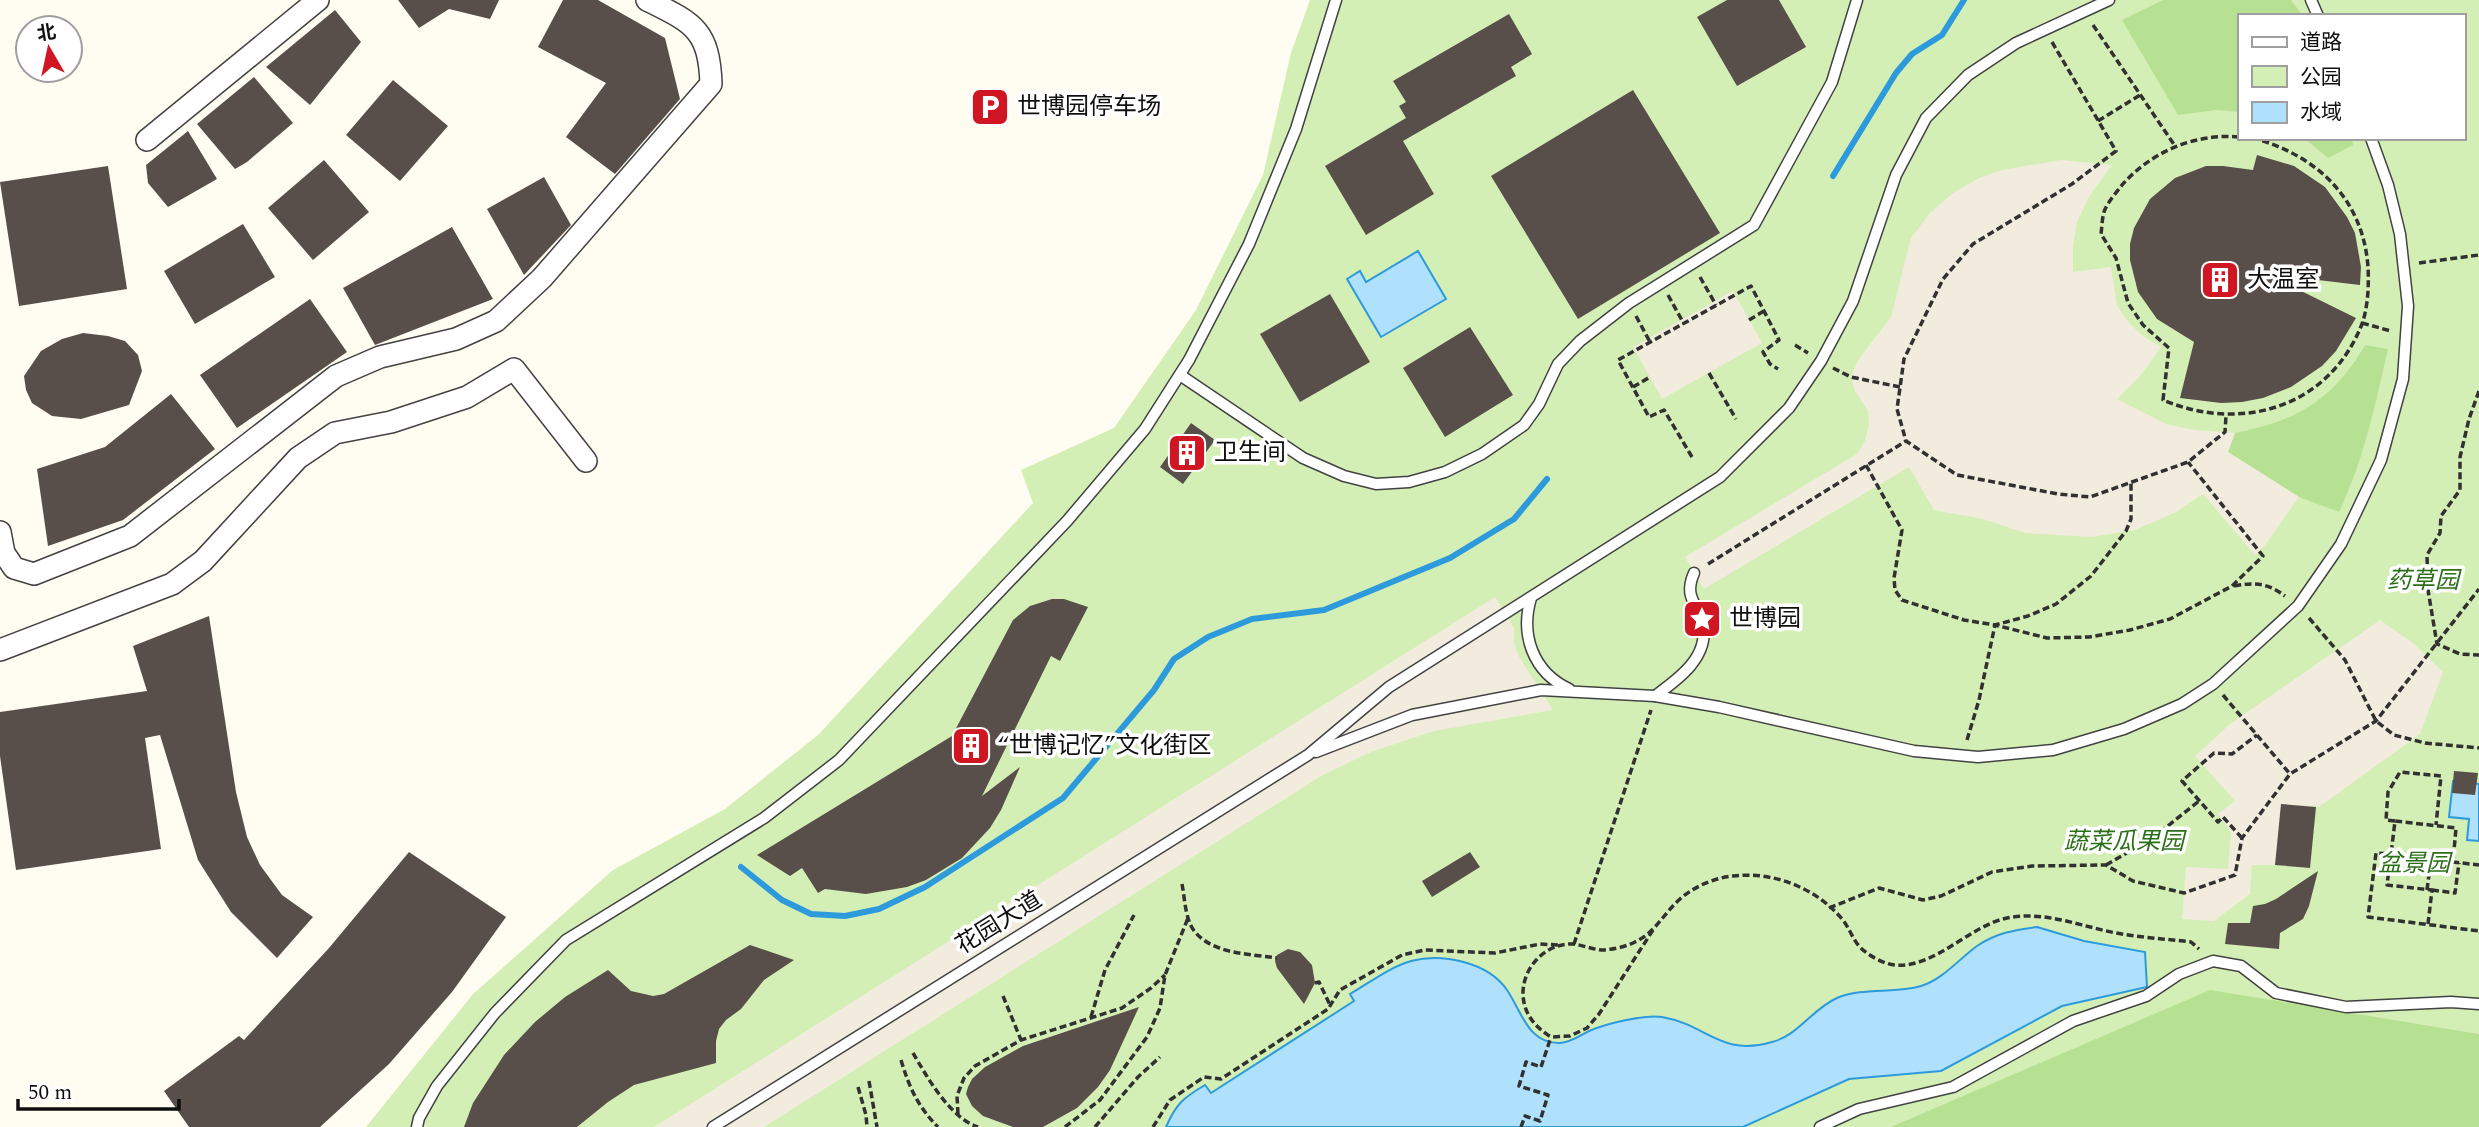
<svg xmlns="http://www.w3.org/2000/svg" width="2479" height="1127" viewBox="0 0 2479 1127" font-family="Spectral,'Noto Sans SC',serif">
<rect width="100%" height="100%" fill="#fffcf1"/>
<path fill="#d4efb5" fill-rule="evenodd" d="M 1310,0 L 2479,0 L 2479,1097 L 2114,1127 L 366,1127 L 473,994 L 613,870 L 725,809 L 818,735 L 1033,503 L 1021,470 L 1114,428 L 1196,310 L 1263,175 L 1291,53 ZM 2239,16 L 2463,16 L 2463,138 L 2239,138 Z"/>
<g fill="#b7e192">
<polygon points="2163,0 2291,0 2303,16 2239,16 2239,112 2216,110 2178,115 2122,20"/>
<polygon points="2304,138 2352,138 2353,145 2328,158"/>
<path d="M 2365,345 L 2388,349 C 2375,405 2364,460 2339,512 L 2299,497 L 2228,452 L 2235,433 C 2297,421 2333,400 2365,345 Z"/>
<polygon points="2210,990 2479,1034 2479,1127 1891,1127"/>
</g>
<g fill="#f1ecde">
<polygon points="2061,160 2112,165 2090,195 2077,222 2073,246 2073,272 2111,267 2117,306 2129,323 2144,337 2161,347 2141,375 2117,399 2166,424 2195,430 2235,433 2228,452 2299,497 2265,545 2255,555 2203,494 2176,512 2135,530 2092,537 2025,533 1983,519 1934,510 1909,467 1704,589 1685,557 1857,454 1865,441 1869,424 1868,411 1855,391 1851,377 1858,360 1891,317 1911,238 1930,213 1953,193 1979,178 2002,170"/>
<polygon points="1733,291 1762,343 1662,399 1633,347"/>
<polygon points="1495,597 1514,628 1514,642 1518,655 1553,710 1434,731 1371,752 1321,776 764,1127 654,1127"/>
<polygon points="2380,620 2413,643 2443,672 2420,734 2319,807 2282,804 2275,865 2252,865 2250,894 2214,921 2182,919 2186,867 2228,869 2231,832 2218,814 2235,801 2195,756 2230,724"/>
</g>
<g fill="#afe1fd" stroke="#2d9adc" stroke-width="2">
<polygon points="1418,251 1446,299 1381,337 1347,279 1360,271 1366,282"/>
<polygon points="2453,781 2479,784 2479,841 2467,840 2469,819 2449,817"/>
<path d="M 2037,927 L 2084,941 L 2145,952 L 2147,987 L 2062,1006 L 1941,1071 L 1849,1079 L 1743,1127 L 1166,1127 C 1176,1104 1183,1098 1205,1085 L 1211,1093 L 1354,1001 L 1350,994 C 1369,983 1390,967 1411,961 C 1442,953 1488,962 1507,990 C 1522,1012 1528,1044 1560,1043 C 1572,1042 1579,1036 1589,1031 C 1605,1024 1645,1014 1662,1017 C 1708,1025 1720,1057 1772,1042 C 1799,1035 1812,1009 1837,998 C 1863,987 1894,994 1921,986 C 1942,980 1959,959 1977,946 C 1996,933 2014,930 2037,927 Z"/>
</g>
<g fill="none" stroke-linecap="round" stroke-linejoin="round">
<g stroke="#2d9adc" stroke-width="6">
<polyline points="1833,176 1896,73 1912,54 1942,35 1964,0"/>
<polyline points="741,867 782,900 811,914 845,916 879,909 925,887 1063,798 1154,690 1174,659 1208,637 1252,619 1324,610 1450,558 1514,519 1547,479"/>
</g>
</g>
<g fill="#594f4a">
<polygon points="398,0 499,0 490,19 449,9 419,28"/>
<polygon points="563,0 598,0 665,38 680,99 615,174 566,137 606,83 538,47"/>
<polygon points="1727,0 1779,0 1806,47 1737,86 1697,17"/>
<polygon points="335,10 361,42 310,105 266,67"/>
<polygon points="1509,14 1532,54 1511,67 1516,76 1403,141 1434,194 1366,235 1325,166 1406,118 1399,106 1406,102 1393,81"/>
<polygon points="254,77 293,123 247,162 235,169 197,124"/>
<polygon points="393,80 448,126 400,181 346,135"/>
<polygon points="1633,90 1720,233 1578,319 1491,176"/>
<polygon points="188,131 217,179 168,207 148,183 146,165"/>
<polygon points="2257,155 2294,166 2325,187 2347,217 2355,233 2361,267 2360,285 2267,274 2356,318 2336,351 2322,366 2291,387 2263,398 2242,402 2221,403 2180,398 2194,342 2157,319 2138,292 2130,260 2130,244 2134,228 2150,199 2175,178 2206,166 2223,166 2253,170"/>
<polygon points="324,160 369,212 313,260 268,208"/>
<polygon points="108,166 127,289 19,306 0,182"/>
<polygon points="544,177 571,225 524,275 487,209"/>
<polygon points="243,224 275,277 195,324 164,271"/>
<polygon points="452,227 493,299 375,345 343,288"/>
<polygon points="1330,294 1370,362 1300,402 1260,334"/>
<polygon points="310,299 347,352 237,428 200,375"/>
<polygon points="1470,327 1513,395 1445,437 1403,368"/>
<polygon points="83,333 108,336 125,341 138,355 142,371 129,405 81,419 52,416 32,403 26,390 24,376 41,351 62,339"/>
<polygon points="171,394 215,449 123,520 48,546 37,469 105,447"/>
<polygon points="1191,423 1215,440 1183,484 1160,467"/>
<polygon points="1052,599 1064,599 1088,607 1060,661 1051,656 982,796 1020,767 1001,810 990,828 962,858 926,880 907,887 866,894 825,889 818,893 802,868 790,876 757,855 952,736 1013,620 1030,606"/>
<polygon points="209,616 236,792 247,837 260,865 282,895 313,917 277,958 231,912 198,860 160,735 145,738 161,849 16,870 0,756 0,712 147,691 133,646"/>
<polygon points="2454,771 2478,773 2475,795 2452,793"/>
<polygon points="2281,804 2316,807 2310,868 2275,865"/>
<polygon points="409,852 506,917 452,992 389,1064 320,1127 189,1127 164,1091 239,1036 244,1040 329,948"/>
<polygon points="1470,852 1480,867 1432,897 1422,881"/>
<polygon points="2318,871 2309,906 2303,919 2280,933 2279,949 2225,944 2228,923 2250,923 2253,906 2265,904 2276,899"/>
<polygon points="750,945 794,960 764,980 741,1009 726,1020 719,1029 716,1041 716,1063 634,1085 608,1102 577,1127 464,1127 473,1103 504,1055 535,1022 565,997 608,970 631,991 653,996 664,994"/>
<polygon points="1288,949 1300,952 1312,965 1315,983 1304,1004 1277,968 1275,961 1277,955"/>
<polygon points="1139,1007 1110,1070 1098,1087 1077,1108 1043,1127 1013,1127 983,1116 972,1106 966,1094 968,1087 972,1079 985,1067 1023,1046"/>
</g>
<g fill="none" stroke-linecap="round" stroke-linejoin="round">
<g stroke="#424242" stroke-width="13">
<g id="service">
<polyline points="2311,0 2318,16"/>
<polyline points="1180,375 1303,458 1344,476 1376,484 1409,482 1445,472 1482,454 1524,425 1539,404 1558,364 1580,341 1629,303 1754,225 1832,82 1857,0"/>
<path d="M 1531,598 C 1520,635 1533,672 1569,689"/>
<path d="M 1655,696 C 1677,680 1709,658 1703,625 C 1698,603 1683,598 1694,573"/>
<polyline points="1316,752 1412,715 1541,690 1655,696 1719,707 1914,751 1978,757 2053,750 2124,729 2182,704 2213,684 2298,606 2341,544 2381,460 2403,379 2408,306 2400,234 2388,185 2371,138"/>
<polyline points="417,1127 419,1118 437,1086 495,1013 566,940 764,818 839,760 1067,521 1145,429 1189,360 1249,244 1296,129 1336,0"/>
<polyline points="713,1127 1308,755 1389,687 1720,477 1789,408 1821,361 1853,301 1896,175 1926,118 1968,75 2016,43 2109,0"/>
<polyline points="1820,1127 1859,1109 1953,1087 2073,1021 2146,996 2179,974 2213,961 2241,966 2276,993 2346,1007 2451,1002 2479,1004"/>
</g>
</g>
<g stroke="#424242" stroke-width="24">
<g id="minor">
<polyline points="147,140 318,0"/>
<path d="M 0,532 L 4,553 L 14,568 L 34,574 L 130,536 L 336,376 L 380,357 L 456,339 L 496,321 L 542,278 L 711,84 C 709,29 693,23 647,0"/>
<polyline points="0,650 172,584 203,561 298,458 335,433 391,422 467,397 514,369 586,461"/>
</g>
</g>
<g stroke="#313131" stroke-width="3.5" stroke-dasharray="7 3.5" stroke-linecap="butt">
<polyline points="2093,25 2175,146"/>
<polyline points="2052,42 2116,151 2072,184 1973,244 1943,279 1904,359 1897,409 1906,441 1957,475 2058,494 2090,497 2188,462 2225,432 2226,416"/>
<polyline points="2098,121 2140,95"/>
<path d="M 2239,137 C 2195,133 2151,152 2122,185 C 2116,193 2107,203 2104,212 C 2102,219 2102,227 2101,234 L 2116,258 L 2128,303 L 2143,325 L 2169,348 L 2163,400 C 2241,433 2329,408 2362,324 C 2368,307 2369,285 2368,267 C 2363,198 2316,155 2253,138"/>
<polyline points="2419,263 2479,255"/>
<polyline points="1700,277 1716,305"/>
<polyline points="1668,295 1684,324"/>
<polyline points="1636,316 1650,342"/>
<polyline points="1749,320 1764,311"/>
<polyline points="2362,323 2391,331"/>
<polyline points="1795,345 1808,353"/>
<polyline points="1833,368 1851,377 1900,387"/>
<polyline points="1709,373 1736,419"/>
<polyline points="1633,387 1650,377"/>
<polyline points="2479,391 2469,419 2460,457 2460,490 2441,516 2440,533 2427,555 2428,590 2437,644 2460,654 2479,655"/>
<polyline points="1692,457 1664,410 1649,417 1618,360 1751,286 1779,340 1763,352 1770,364 1778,369"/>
<polyline points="1866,465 1902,530 1894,578 1895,590 1902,600 1964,620 1995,625 2028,616 2056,604 2091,576 2126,531 2131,519 2131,482"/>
<polyline points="1708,564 1906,441"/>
<path d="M 2234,586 C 2255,582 2268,583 2285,596"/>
<polyline points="2309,618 2345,660 2376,721 2394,735 2425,743 2479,748"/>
<polyline points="2223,695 2290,774"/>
<polyline points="1967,740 1979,700 1995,625 2047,638 2089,637 2130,630 2170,619 2232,586 2263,556 2188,462"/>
<polyline points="2395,821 2386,820 2388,792 2400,772 2441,776 2436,825"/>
<polyline points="2242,838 2223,817 2218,822 2182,781 2214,753 2232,754 2257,735"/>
<polyline points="2106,865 2154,837 2199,801"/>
<path d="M 1182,884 C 1185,899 1185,920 1195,932 C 1213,954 1250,954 1277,958"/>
<polyline points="2427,890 2431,859 2391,854 2395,821 2456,828 2453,862 2479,865"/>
<polyline points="2432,890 2455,893 2459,863"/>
<polyline points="1829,908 1879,888 1923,900 1941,896 1992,872 2032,866 2106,865 2133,881 2184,893 2235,875 2242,838 2290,774 2376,721 2479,589"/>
<polyline points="2428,924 2432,890 2387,885 2391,854 2376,853 2368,917 2479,931"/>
<path d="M 1653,930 L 1599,1014 L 1587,1028 L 1570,1036 L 1551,1037 C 1535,1027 1524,1014 1523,995 C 1522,968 1545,943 1573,944 C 1583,945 1593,950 1604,950 C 1614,949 1625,947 1635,942 C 1655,933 1664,913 1680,899 C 1695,886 1714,878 1733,876 C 1773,871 1816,888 1842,919 C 1849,927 1852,938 1859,946 C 1867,955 1885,965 1896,965 C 1935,968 1969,926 2007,918 C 2046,910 2084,928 2122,934 C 2145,938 2168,939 2191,942 L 2199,949"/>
<polyline points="1574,944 1651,710"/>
<polyline points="1315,983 1319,982 1330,1005"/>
<polyline points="1003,996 1021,1040"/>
<polyline points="1091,1017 1105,970 1134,915"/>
<path d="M 913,1053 C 927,1077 950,1118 978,1127"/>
<path d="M 901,1060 C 909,1087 918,1107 938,1127"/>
<polyline points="869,1081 877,1127"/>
<polyline points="858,1087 866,1115 867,1127"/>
<polyline points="958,1114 957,1096 964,1078 975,1066 1021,1040 1122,1008 1151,988 1165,975"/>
<polyline points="1065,1127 1100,1100 1147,1037 1160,1008 1165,975 1188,918"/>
<polyline points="1095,1127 1138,1077 1160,1057"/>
<polyline points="1153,1127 1170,1100 1204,1077 1221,1079 1328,1009 1340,990 1402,955 1425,950 1495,953 1540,944 1559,945"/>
<polyline points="1521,1127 1525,1116 1540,1121 1548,1095 1519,1086 1526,1062 1541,1067 1551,1037"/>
</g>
<use href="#service" stroke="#fff" stroke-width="10"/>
<use href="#minor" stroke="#fff" stroke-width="21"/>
</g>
<defs>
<g id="parking-square" transform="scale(2.0125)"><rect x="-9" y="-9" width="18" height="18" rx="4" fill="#cf1622" stroke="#fff"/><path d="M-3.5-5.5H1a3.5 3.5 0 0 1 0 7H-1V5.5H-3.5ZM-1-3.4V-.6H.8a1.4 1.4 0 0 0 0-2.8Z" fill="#fff"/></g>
<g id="building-square" transform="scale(2.0125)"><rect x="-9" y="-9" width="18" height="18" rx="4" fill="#cf1622" stroke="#fff"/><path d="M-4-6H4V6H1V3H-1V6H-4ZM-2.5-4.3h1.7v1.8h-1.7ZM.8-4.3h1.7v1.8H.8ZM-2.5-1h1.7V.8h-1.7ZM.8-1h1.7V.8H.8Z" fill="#fff"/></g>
<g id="sight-square" transform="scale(2.0125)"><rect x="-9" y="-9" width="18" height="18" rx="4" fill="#cf1622" stroke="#fff"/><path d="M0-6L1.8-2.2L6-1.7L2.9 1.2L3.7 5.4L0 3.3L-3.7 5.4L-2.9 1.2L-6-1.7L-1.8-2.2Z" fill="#fff"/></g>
</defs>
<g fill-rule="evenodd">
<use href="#parking-square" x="990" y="107"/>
<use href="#building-square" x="2220" y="280"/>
<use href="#building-square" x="1187" y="453"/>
<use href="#sight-square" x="1702" y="619"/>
<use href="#building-square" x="971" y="746"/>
</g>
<g text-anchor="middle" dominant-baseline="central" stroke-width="7" stroke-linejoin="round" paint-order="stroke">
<g font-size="24" fill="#0f0f0f" stroke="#fff" text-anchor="start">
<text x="1017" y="107">世博园停车场</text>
<text x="2247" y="280">大温室</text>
<text x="1214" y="453">卫生间</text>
<text x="1729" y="619">世博园</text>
<text x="998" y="746">“世博记忆”文化街区</text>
</g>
<g font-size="24" font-style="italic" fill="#2b6f17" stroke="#fff">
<text x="2423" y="581">药草园</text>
<text x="2124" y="842">蔬菜瓜果园</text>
<text x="2414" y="864">盆景园</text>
</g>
<g font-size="24" fill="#0f0f0f" stroke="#fff">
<text transform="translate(999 923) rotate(-32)">花园大道</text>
</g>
</g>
<rect x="2238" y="14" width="228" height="126" fill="#ffffff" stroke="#9f9f9f" stroke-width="2"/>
<rect x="2252" y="37" width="35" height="10" fill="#ffffff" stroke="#9f9f9f" stroke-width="2"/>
<text x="2300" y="49" font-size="21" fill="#0f0f0f">道路</text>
<rect x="2252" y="66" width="35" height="21" fill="#d4efb5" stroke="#9f9f9f" stroke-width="2"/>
<text x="2300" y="84" font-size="21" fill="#0f0f0f">公园</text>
<rect x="2252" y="102" width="35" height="21" fill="#afe1fd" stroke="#9f9f9f" stroke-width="2"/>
<text x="2300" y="119" font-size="21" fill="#0f0f0f">水域</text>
<g transform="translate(49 49) rotate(351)"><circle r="33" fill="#ffffff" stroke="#9f9f9f" stroke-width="2"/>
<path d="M0-5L12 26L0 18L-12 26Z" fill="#cf1622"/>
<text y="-10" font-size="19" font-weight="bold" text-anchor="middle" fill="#0f0f0f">北</text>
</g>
<path d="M18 1099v10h161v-10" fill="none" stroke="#0f0f0f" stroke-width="3.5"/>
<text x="28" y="1099" font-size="21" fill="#0f0f0f" stroke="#ffffff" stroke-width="5" paint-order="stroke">50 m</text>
</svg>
